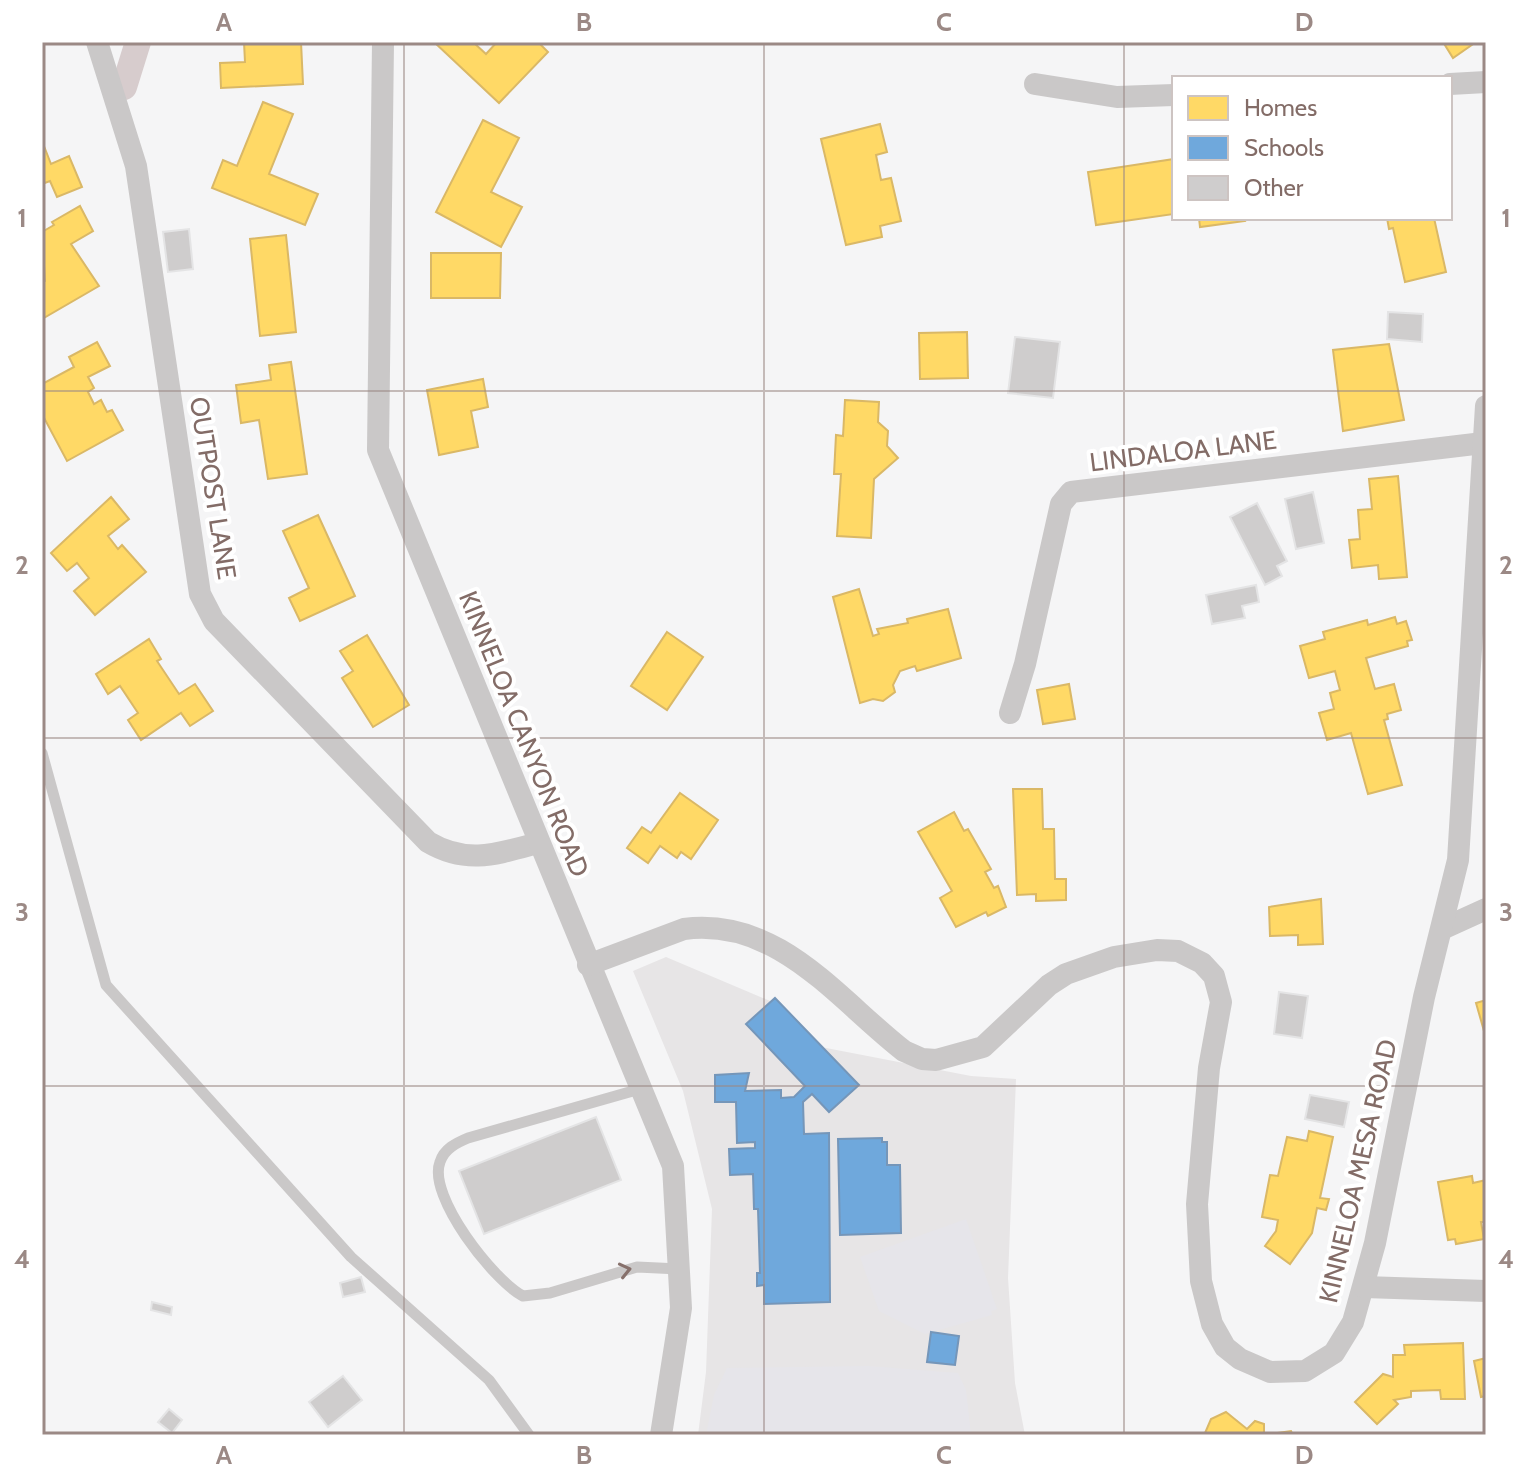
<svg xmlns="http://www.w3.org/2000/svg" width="1528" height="1477" viewBox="0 0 1528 1477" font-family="Cabin,sans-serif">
<rect width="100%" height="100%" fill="#f5f5f6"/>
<polygon fill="#e7e5e6" points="666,957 782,1006 821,1047 971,1076 1016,1079 1008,1278 1015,1383 1025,1435 698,1435 706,1372 712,1209 683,1091 633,971"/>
<g fill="#e6e5ea">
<polygon points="966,1219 997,1309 991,1311 992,1315 925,1334 879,1311 860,1257"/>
<polygon points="869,1366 958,1373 966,1390 971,1435 706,1435 714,1395 727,1368"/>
</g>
<g fill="#ffd966" stroke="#dab866" stroke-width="2">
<polygon points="244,42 301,42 303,84 221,88 220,63 245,62"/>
<polygon points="434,42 473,42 486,54 497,42 538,42 548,52 499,103"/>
<polygon points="1443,42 1476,42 1453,58"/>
<polygon points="263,102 293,114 269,174 318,194 305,225 212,188 223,160 237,166"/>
<polygon points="483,120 519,138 491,192 522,207 501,247 436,212"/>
<polygon points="880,124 887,152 876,155 881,180 891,178 901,221 880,226 882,237 846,245 821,139"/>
<polygon points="42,141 51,164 69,156 82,187 57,197 50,181 42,184"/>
<polygon points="1174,159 1174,214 1096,225 1088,172"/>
<polygon points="80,206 93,231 71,244 99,286 42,319 42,283 45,281 42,232 54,225 52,222"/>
<polygon points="1199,218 1244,218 1245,221 1200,227"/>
<polygon points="1387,218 1434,218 1446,272 1405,282 1393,228 1389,229"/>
<polygon points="286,235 296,332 260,336 250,239"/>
<polygon points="431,253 501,253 500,298 431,298"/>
<polygon points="967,332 968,378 920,379 919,333"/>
<polygon points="97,342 110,366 88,377 94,388 88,392 94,404 101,400 107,412 112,410 123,430 67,461 42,414 42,384 74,367 69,357"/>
<polygon points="1389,344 1404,420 1343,431 1333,350"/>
<polygon points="291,362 307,474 268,479 259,420 241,423 236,385 271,380 269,365"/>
<polygon points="483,379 488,407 471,411 478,447 439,455 427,390"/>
<polygon points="845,400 879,402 878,422 888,431 887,446 898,458 874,479 871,538 837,536 841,474 834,474 836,435 843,436"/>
<polygon points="1398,476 1407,577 1379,579 1378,565 1352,568 1349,540 1360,539 1358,510 1372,509 1369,479"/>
<polygon points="111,497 129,519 108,536 118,549 122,545 146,572 95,615 74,591 89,578 77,563 67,571 51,553"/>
<polygon points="318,515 355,596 300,621 289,598 309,588 283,531"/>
<polygon points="859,589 873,636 879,634 877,629 908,623 907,619 948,609 961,658 917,671 915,666 900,671 893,685 895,692 883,701 873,699 860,703 833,597"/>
<polygon points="1395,617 1397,624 1406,621 1412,640 1407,641 1408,646 1366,658 1375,689 1394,684 1401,710 1387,714 1388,719 1384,720 1402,785 1368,794 1351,733 1327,740 1319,713 1334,709 1330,693 1340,690 1335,671 1309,678 1300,646 1325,639 1323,632 1367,620 1368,625"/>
<polygon points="667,632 703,657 667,710 631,686"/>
<polygon points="367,635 409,705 373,727 342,678 353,671 340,651"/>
<polygon points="149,639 161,659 157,661 179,694 195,684 213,711 190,726 181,713 141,740 128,720 138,713 120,686 108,694 96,674"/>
<polygon points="1069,684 1075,719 1043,724 1037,690"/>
<polygon points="1013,789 1042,789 1043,829 1054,829 1055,879 1066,879 1066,900 1036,901 1036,894 1017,895"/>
<polygon points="680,793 718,820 691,859 681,852 677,858 660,846 648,863 627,848 642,827 651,833"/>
<polygon points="954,812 964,831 968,829 991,869 985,872 994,888 998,886 1006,907 988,916 986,912 956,927 940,898 952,891 918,832"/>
<polygon points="1321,899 1323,944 1298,945 1298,935 1270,936 1269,907"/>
<polygon points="1486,1000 1486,1031 1484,1031 1476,1003"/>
<polygon points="1309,1131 1333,1137 1320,1198 1329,1199 1326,1210 1317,1208 1312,1233 1290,1264 1265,1246 1276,1231 1278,1220 1262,1217 1270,1175 1278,1176 1287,1137 1307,1141"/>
<polygon points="1472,1176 1473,1183 1486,1180 1486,1222 1481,1222 1484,1239 1456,1244 1455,1239 1448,1240 1438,1182"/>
<polygon points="1463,1343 1465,1399 1441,1399 1440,1390 1411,1391 1411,1397 1394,1400 1398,1404 1377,1424 1355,1402 1383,1374 1393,1377 1393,1355 1405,1355 1404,1345"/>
<polygon points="1486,1358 1486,1396 1481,1397 1474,1361"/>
<polygon points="1226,1412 1247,1429 1255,1421 1264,1424 1264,1435 1291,1431 1293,1435 1207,1435 1205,1433 1211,1419"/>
</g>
<g fill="#6fa8dc" stroke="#7596b9" stroke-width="2">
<polygon points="775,998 859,1085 829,1112 812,1094 803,1102 804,1134 829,1133 830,1302 764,1304 764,1285 757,1286 757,1273 760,1273 758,1209 754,1209 753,1174 730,1175 729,1149 755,1148 755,1142 737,1143 736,1102 715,1102 715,1075 749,1073 745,1091 781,1090 781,1098 794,1097 805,1086 746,1024"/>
<polygon points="882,1138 882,1142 887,1142 887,1165 900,1165 901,1233 840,1235 838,1139"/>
<polygon points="931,1332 959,1336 955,1365 927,1362"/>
</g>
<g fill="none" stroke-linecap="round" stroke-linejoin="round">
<polyline stroke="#d7cccd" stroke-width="26" points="124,87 138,42"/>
</g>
<g fill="#cfcdcd" stroke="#e4e4e5" stroke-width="2">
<polygon points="189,229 193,269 168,272 163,232"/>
<polygon points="1388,312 1423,314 1422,342 1387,339"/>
<polygon points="1015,337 1060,342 1053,398 1008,393"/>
<polygon points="1313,492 1324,543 1296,549 1285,499"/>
<polygon points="1257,503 1287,561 1277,566 1282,576 1265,585 1230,517"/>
<polygon points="1256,585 1259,602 1242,606 1245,618 1212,624 1206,595"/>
<polygon points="1279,992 1308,996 1302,1038 1274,1034"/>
<polygon points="1310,1095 1349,1102 1344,1127 1305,1119"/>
<polygon points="596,1117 621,1180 484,1234 459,1171"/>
<polygon points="361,1277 365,1292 343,1297 340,1283"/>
<polygon points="152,1302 172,1307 171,1315 151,1310"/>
<polygon points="343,1376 362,1400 328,1427 309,1402"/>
<polygon points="169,1409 182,1420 172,1433 158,1422"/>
</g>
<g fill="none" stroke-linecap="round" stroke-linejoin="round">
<g stroke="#cac8c8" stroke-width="11">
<polyline points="42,753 106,985 351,1257 489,1380 529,1435"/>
<path d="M 640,1089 L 468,1138 C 456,1143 444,1149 440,1162 C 427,1196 494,1281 523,1296 L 550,1293 L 637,1267 L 679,1269"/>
</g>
<g stroke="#cac8c8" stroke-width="22">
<path d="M 97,42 L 136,166 L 200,594 L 214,621 L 428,842 C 467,865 497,854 538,843"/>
<polyline points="383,42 378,450 673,1166 681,1308 661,1435"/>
<polyline points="1035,84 1117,97 1174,95"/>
<polyline points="1450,84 1486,82"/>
<polyline points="1010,713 1025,664 1061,504 1071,492 1483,443"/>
<polyline points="1442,929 1486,909"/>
<path d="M 588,965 L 684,929 C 779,917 837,999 904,1051 L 922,1059 L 936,1060 L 983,1047 L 1049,985 L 1066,974 L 1114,957 L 1157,950 L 1178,951 L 1202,963 L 1214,976 L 1221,1002 L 1209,1068 L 1197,1204 L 1201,1281 L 1212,1324 L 1225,1347 L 1240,1359 L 1270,1372 L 1305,1371 L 1334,1353 L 1353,1322 L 1375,1243 L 1424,997 L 1458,860 L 1486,406"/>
<polyline points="1364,1287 1486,1291"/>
</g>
</g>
<defs><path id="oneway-chevron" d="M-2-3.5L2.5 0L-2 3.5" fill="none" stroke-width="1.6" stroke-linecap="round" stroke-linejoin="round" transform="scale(2)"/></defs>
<use stroke="#87716c" href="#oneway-chevron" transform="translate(625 1270) rotate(-13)"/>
<path fill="none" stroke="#9b8985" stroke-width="2" stroke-opacity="0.55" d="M 404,42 L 404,1435M 764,42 L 764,1435M 1124,42 L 1124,1435M 42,391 L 1486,391M 42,738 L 1486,738M 42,1086 L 1486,1086"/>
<g text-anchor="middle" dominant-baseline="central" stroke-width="8" stroke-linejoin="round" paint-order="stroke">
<g font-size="26" fill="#836c67" stroke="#fff">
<text transform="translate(1183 451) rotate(-7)">LINDALOA LANE</text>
<text transform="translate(213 488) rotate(81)">OUTPOST LANE</text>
<text transform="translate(524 734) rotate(68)">KINNELOA CANYON ROAD</text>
<text transform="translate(1358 1171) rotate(-77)">KINNELOA MESA ROAD</text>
</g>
</g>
<rect width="1528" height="1477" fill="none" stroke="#ffffff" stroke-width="88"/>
<rect x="1172" y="76" width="280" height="144" fill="#ffffff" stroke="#cdc4c2" stroke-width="2"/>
<rect x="1188" y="96" width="40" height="24" fill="#ffd966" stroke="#cdc4c2" stroke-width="2"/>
<text x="1244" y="116" font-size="24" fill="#836c67">Homes</text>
<rect x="1188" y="136" width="40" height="24" fill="#6fa8dc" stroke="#cdc4c2" stroke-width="2"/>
<text x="1244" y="156" font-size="24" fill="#836c67">Schools</text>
<rect x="1188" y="176" width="40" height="24" fill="#cfcdcd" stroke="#cdc4c2" stroke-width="2"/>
<text x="1244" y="196" font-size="24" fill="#836c67">Other</text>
<rect x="44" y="44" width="1440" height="1389" fill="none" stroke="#9b8985" stroke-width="3"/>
<g font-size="26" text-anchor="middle" font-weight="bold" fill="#9b8985">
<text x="224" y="31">A</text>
<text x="584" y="31">B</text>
<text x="944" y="31">C</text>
<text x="1304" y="31">D</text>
<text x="22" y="227">1</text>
<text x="1506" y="227">1</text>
<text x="22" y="574">2</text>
<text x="1506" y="574">2</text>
<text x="22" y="921">3</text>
<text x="1506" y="921">3</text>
<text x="22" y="1268">4</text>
<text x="1506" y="1268">4</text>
<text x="224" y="1464">A</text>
<text x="584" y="1464">B</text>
<text x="944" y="1464">C</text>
<text x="1304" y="1464">D</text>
</g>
</svg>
